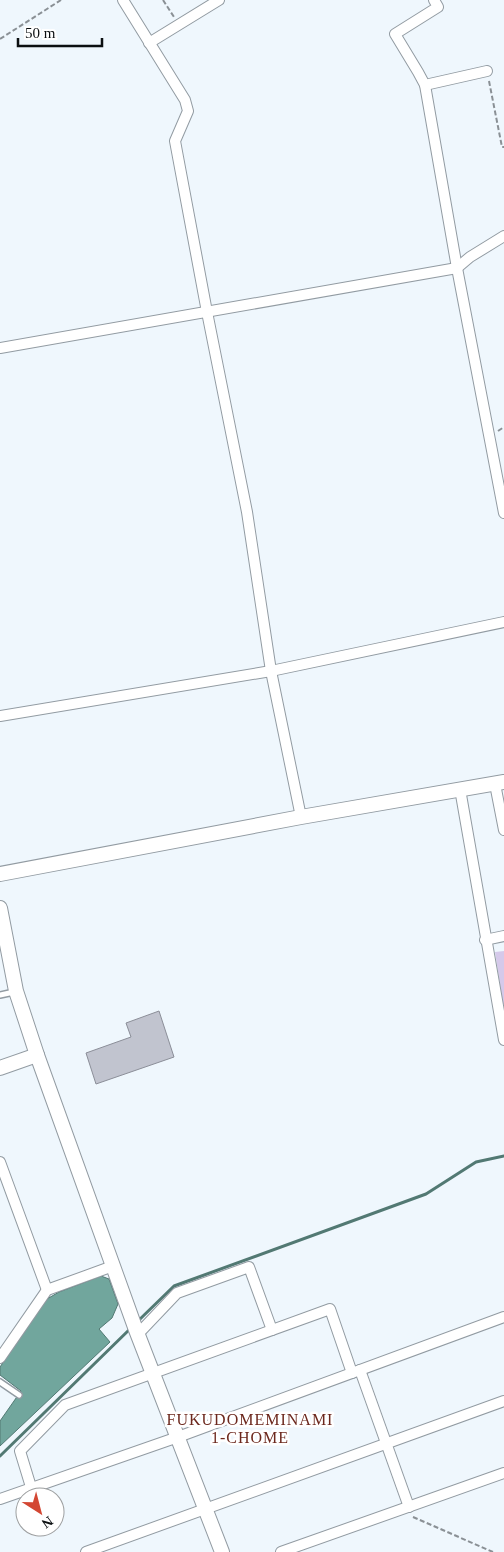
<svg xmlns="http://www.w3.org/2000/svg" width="504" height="1552" viewBox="0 0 504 1552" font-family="'Times New Roman',serif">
<rect width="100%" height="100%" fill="#eff7fd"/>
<polygon fill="#d5c9ea" points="504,951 504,1004 503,1004 495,952"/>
<polygon fill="#71a69d" stroke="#527973" points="101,1276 109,1279 118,1304 112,1318 99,1329 110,1342 0,1446 0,1421 21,1391 0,1375 0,1367 47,1299 59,1292"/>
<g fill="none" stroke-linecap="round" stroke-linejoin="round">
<g stroke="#527973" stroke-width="3">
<polyline points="138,1321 174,1286 426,1194 476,1162 504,1156"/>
<polyline points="0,1456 132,1327"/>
</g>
</g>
<polygon fill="#c1c4cf" stroke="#8b8e98" points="159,1011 174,1057 96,1084 86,1053 131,1037 126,1023"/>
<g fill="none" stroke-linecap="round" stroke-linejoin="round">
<g stroke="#929ba2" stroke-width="8">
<g id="lane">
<polyline points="0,995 14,992"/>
<polyline points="0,1382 19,1395"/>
</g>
</g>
<g stroke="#929ba2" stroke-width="12">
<g id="street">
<polyline points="123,0 185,100 188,111 175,141 207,312 247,512 271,671 301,817"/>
<polyline points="434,0 438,7 395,34 418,72 425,85 457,268 504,513"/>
<polyline points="149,43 219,0"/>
<polyline points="425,85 487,71"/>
<polyline points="0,348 457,268 470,257 504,236"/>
<polyline points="0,716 271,671 504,622"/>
<polyline points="495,784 504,830"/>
<polyline points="460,789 504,1040"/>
<polyline points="485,940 504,936"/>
<polyline points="0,1162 47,1290"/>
<polyline points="138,1334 177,1293 249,1267 272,1330"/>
<polyline points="0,1358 47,1290 113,1266"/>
<polyline points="360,1370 409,1507"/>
<polyline points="31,1487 20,1451 65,1405 330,1309 352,1373"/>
<polyline points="0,1499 178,1437 504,1317"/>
<polyline points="86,1552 504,1401"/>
<polyline points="281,1552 504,1473"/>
</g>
</g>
<g stroke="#929ba2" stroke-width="16">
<g id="secondary">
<polyline points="0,874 301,817 504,782"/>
<polyline points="0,908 16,991 37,1055 136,1330 222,1552"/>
<polyline points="0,1068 37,1055"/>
</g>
</g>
<g stroke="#8a9095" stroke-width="2" stroke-dasharray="5 2.5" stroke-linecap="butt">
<polyline points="163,0 174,17"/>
<polyline points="0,39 61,0"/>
<polyline points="489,81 502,147 504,147"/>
<polyline points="498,431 504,427"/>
<polyline points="413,1517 493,1552"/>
</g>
<use href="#lane" stroke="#fff" stroke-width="5"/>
<use href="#street" stroke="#fff" stroke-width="10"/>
<use href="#secondary" stroke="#fff" stroke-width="14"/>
</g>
<g text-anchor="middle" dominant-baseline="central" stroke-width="5" stroke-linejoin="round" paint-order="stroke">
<g font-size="16" letter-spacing="1" fill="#6c281d" stroke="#fff">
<text x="250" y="1419">FUKUDOMEMINAMI<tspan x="250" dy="18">1-CHOME</tspan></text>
</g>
</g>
<g transform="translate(40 1512) rotate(144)"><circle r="24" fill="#ffffff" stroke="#9d9fa0"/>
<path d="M0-4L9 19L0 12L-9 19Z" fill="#d34733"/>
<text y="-8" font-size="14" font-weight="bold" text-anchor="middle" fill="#0b0f11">N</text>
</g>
<path d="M18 38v8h84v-8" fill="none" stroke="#0b0f11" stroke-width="2.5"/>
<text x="25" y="38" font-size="15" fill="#0b0f11" stroke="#ffffff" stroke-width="4" paint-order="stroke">50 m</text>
</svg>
